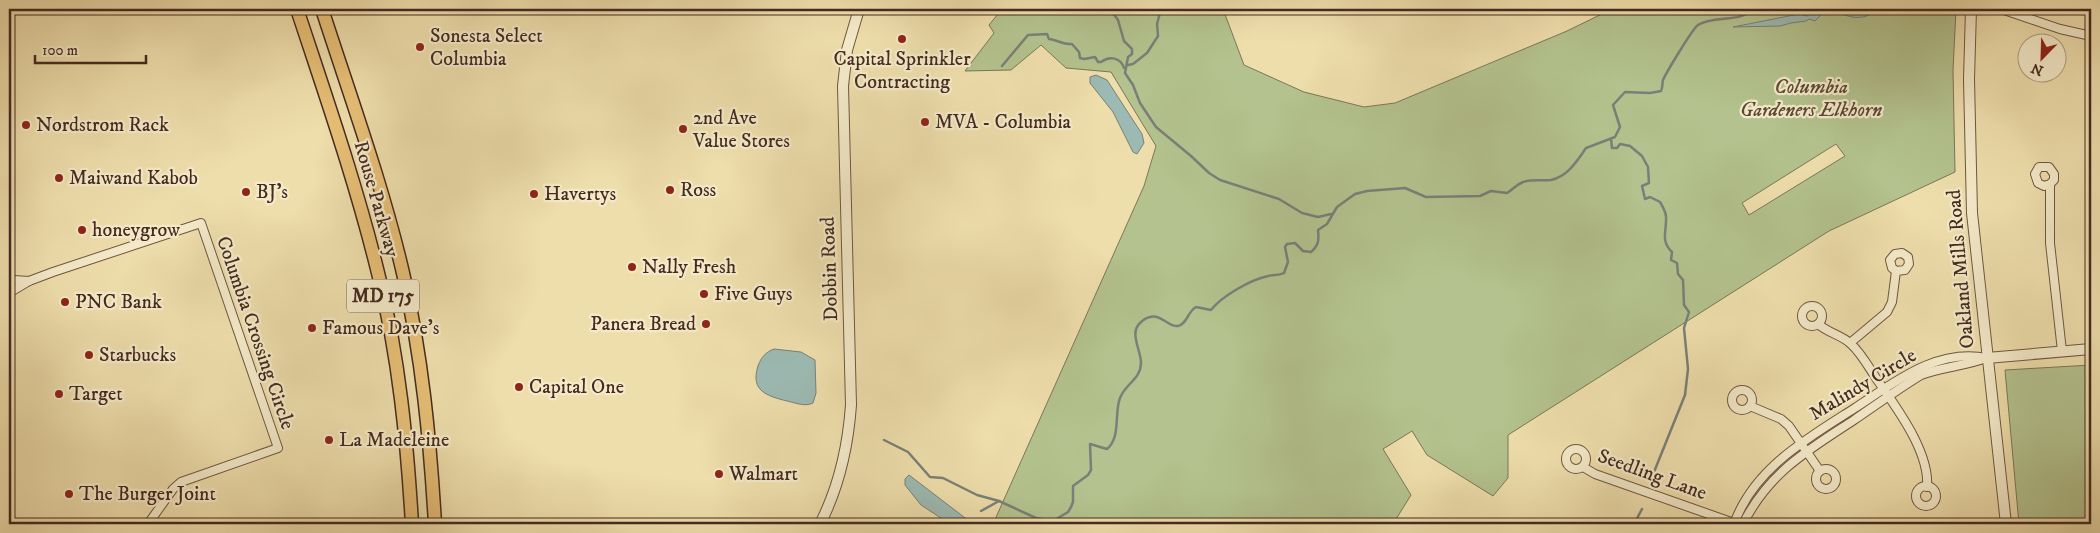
<svg xmlns="http://www.w3.org/2000/svg" width="2100" height="533" viewBox="0 0 2100 533" font-family="'IM FELL DW Pica',serif">
<rect width="100%" height="100%" fill="#eedeac"/>
<filter id="stains"><feTurbulence type="fractalNoise" baseFrequency=".004" numOctaves="4"/><feColorMatrix values="0 0 0 0 .2 0 0 0 0 .09 0 0 0 0 .02 0 0 0 .5 -.17"/></filter>
<radialGradient id="worn" r=".72"><stop offset=".6" stop-color="#630" stop-opacity="0"/><stop offset="1" stop-color="#630" stop-opacity=".3"/></radialGradient>
<g fill="#b3c28e" stroke="#7c7657" fill-rule="evenodd">
<path d="M 1002,9 L 1223,9 L 1244,65 L 1304,92 L 1364,107 L 1395,103 L 1567,31 L 1612,9 L 1956,9 L 1953,70 L 1955,172 L 1829,231 L 1508,435 L 1508,478 L 1493,496 L 1427,455 L 1412,431 L 1383,449 L 1411,495 L 1393,524 L 993,524 L 1144,186 L 1156,146 L 1111,72 L 1066,68 L 1041,45 L 1011,70 L 965,71 L 994,33 L 989,25 ZM 1836,144 L 1845,156 L 1749,215 L 1742,203 Z"/>
<polygon points="2091,365 2091,524 2019,524 2005,370"/>
</g>
<g fill="#9cbab3" stroke="#798078">
<path d="M 1817,9 L 1858,9 L 1858,11 L 1868,12 L 1869,15 C 1853,22 1842,12 1826,10 L 1815,21 L 1809,19 L 1806,21 L 1791,23 L 1780,26 L 1733,27 L 1799,14 L 1807,16 Z"/>
<polygon points="1096,75 1107,80 1142,134 1144,143 1137,154 1133,152 1113,112 1090,83 1090,77"/>
<path d="M 774,349 L 801,352 L 815,360 L 816,393 L 813,403 C 805,407 796,403 787,401 C 767,396 750,391 758,366 C 761,357 766,352 774,349 Z"/>
<polygon points="909,475 973,524 950,524 921,505 905,485 905,479"/>
</g>
<g fill="none" stroke-linecap="round" stroke-linejoin="round">
<g stroke="#798078" stroke-width="2.5">
<polyline points="1110,9 1118,20 1124,41 1132,49 1132,54 1128,57 1125,73 1133,85 1140,103 1156,127 1191,156 1209,173 1220,180 1279,199 1302,213 1318,217 1331,214"/>
<polyline points="1732,9 1745,14"/>
<polyline points="1128,65 1133,64 1147,53 1158,36 1157,24 1161,9"/>
<path d="M 1002,66 L 1028,35 L 1047,34 L 1049,39 C 1057,40 1064,45 1072,44 L 1079,52 L 1080,58 L 1084,59 L 1095,57 L 1098,62 L 1101,62 C 1110,55 1121,58 1124,68"/>
<path d="M 1611,139 L 1612,148 L 1617,148 L 1620,144 L 1630,146 L 1642,156 L 1648,167 L 1649,183 L 1642,186 L 1645,199 L 1650,197 L 1660,202 C 1663,207 1666,212 1666,217 C 1667,230 1660,241 1672,252 L 1671,260 L 1677,263 L 1678,274 L 1683,280 L 1684,305 L 1689,312 L 1684,328 L 1688,369 L 1685,395 L 1652,477"/>
<polyline points="884,440 908,452 930,477 943,478 977,495 999,501 1036,518 1054,521"/>
<polyline points="981,511 999,501"/>
<path d="M 1048,524 L 1068,512 L 1071,507 L 1073,502 L 1073,486 L 1088,475 L 1091,470 L 1090,444 L 1107,449 C 1121,438 1114,413 1120,398 C 1125,384 1141,379 1141,363 C 1141,350 1129,333 1140,323 C 1157,306 1167,328 1178,326 C 1187,324 1188,311 1196,307 L 1211,310 C 1222,296 1250,280 1268,276 C 1274,274 1278,276 1284,273 L 1288,262 L 1285,247 L 1287,244 L 1295,243 L 1303,251 L 1311,252 C 1319,245 1319,240 1318,230 L 1327,224 L 1337,207 L 1355,194 L 1367,191 L 1405,188 L 1426,197 L 1480,196 L 1491,191 L 1507,193 C 1513,189 1516,185 1523,182 C 1532,179 1542,181 1551,180 C 1568,176 1577,161 1586,148 L 1615,137 L 1620,127 L 1613,105 L 1625,92 L 1650,93 L 1661,91 C 1663,87 1662,84 1663,80 C 1666,73 1693,28 1698,25 C 1714,15 1741,23 1753,9"/>
<polyline points="1634,524 1642,509"/>
</g>
<g stroke="#6f5743" stroke-width="10">
<g id="minor">
<polyline points="2001,9 2060,29 2091,36"/>
<polyline points="2050,184 2044,186 2038,183 2035,174 2039,167 2049,167 2054,174 2054,180 2050,184 2050,243 2062,351"/>
<polyline points="9,282 14,280 29,281"/>
<polyline points="9,293 29,281 53,272 201,223 278,448 181,482 173,489 148,524"/>
<circle cx="1812" cy="316" r="10"/>
<path d="M 1818,324 C 1828,333 1842,335 1851,344 C 1861,353 1868,366 1876,378 C 1895,406 1930,451 1927,487"/>
<polyline points="1850,343 1887,312 1892,302 1896,271 1892,268 1890,260 1895,254 1902,253 1908,257 1909,264 1905,270 1896,271"/>
<circle cx="1742" cy="400" r="10"/>
<polyline points="1750,406 1781,419 1789,426 1820,471"/>
<circle cx="1576" cy="459" r="10"/>
<polyline points="1583,467 1595,474 1737,524"/>
<circle cx="1826" cy="479" r="10"/>
<circle cx="1926" cy="496" r="10"/>
<path d="M 1734,524 C 1754,468 1808,438 1855,408 C 1895,382 1936,348 1987,358"/>
<path d="M 1743,524 C 1769,472 1807,451 1854,420 C 1876,405 1898,389 1921,375 C 1942,367 1965,366 1986,358"/>
</g>
</g>
<g stroke="#6f5743" stroke-width="12">
<g id="tertiary">
<polyline points="1971,9 1969,79 1972,213 2006,524"/>
<polyline points="1987,358 2091,349"/>
<path d="M 820,524 C 839,487 848,447 851,405 L 843,86 L 847,50 L 859,9"/>
</g>
</g>
<g stroke="#452a20" stroke-width="15">
<g id="primary">
<path d="M 297,9 C 326,97 357,186 379,277 C 399,358 407,441 412,524"/>
<path d="M 322,9 C 350,96 382,183 403,273 C 422,356 430,439 435,524"/>
</g>
</g>
<use href="#minor" stroke="#f4eac9" stroke-width="8"/>
<use href="#tertiary" stroke="#f4eac9" stroke-width="10"/>
<use href="#primary" stroke="#e7bf76" stroke-width="12"/>
</g>
<g fill="#8f2418" stroke="#f4eac9" stroke-width="2">
<circle cx="902" cy="39" r="5"/>
<circle cx="420" cy="47" r="5"/>
<circle cx="925" cy="122" r="5"/>
<circle cx="26" cy="125" r="5"/>
<circle cx="683" cy="129" r="5"/>
<circle cx="59" cy="178" r="5"/>
<circle cx="670" cy="190" r="5"/>
<circle cx="246" cy="192" r="5"/>
<circle cx="534" cy="194" r="5"/>
<circle cx="82" cy="230" r="5"/>
<circle cx="632" cy="267" r="5"/>
<circle cx="704" cy="294" r="5"/>
<circle cx="65" cy="302" r="5"/>
<circle cx="706" cy="324" r="5"/>
<circle cx="312" cy="328" r="5"/>
<circle cx="89" cy="355" r="5"/>
<circle cx="519" cy="387" r="5"/>
<circle cx="59" cy="394" r="5"/>
<circle cx="329" cy="440" r="5"/>
<circle cx="719" cy="474" r="5"/>
<circle cx="69" cy="494" r="5"/>
</g>
<g text-anchor="middle" dominant-baseline="central" stroke-width="4.5" stroke-linejoin="round" paint-order="stroke">
<rect fill="#f4eac9" stroke="#7a6453" stroke-width="1" x="347" y="279.5" width="72" height="33" rx="4"/>
<g font-size="19" font-weight="bold" fill="#452a20">
<text x="383" y="296">MD 175</text>
</g>
<g font-size="20" fill="#452a20" stroke="#f4eac9" text-anchor="start">
<text x="430" y="36">Sonesta Select<tspan x="430" dy="23">Columbia</tspan></text>
<text x="902" y="59" text-anchor="middle">Capital Sprinkler<tspan x="902" dy="23">Contracting</tspan></text>
<text x="693" y="118">2nd Ave<tspan x="693" dy="23">Value Stores</tspan></text>
<text x="935" y="122">MVA - Columbia</text>
<text x="36" y="125">Nordstrom Rack</text>
<text x="69" y="178">Maiwand Kabob</text>
<text x="680" y="190">Ross</text>
<text x="256" y="192">BJ's</text>
<text x="544" y="194">Havertys</text>
<text x="92" y="230">honeygrow</text>
<text x="642" y="267">Nally Fresh</text>
<text x="714" y="294">Five Guys</text>
<text x="75" y="302">PNC Bank</text>
<text x="696" y="324" text-anchor="end">Panera Bread</text>
<text x="322" y="328">Famous Dave's</text>
<text x="99" y="355">Starbucks</text>
<text x="529" y="387">Capital One</text>
<text x="69" y="394">Target</text>
<text x="339" y="440">La Madeleine</text>
<text x="729" y="474">Walmart</text>
<text x="79" y="494">The Burger Joint</text>
</g>
<g font-size="20" font-style="italic" fill="#5b4836" stroke="#f4eac9">
<text x="1811" y="87">Columbia<tspan x="1811" dy="23">Gardeners Elkhorn</tspan></text>
</g>
<g font-size="20" fill="#452a20" stroke="#f4eac9">
<text transform="translate(376 199) rotate(74)">Rouse Parkway</text>
<text transform="translate(830 269) rotate(-92)">Dobbin Road</text>
<text transform="translate(1961 269) rotate(-95)">Oakland Mills Road</text>
<text transform="translate(255 333) rotate(71)">Columbia Crossing Circle</text>
<text transform="translate(1863 385) rotate(-31)">Malindy Circle</text>
<text transform="translate(1652 475) rotate(20)">Seedling Lane</text>
</g>
</g>
<rect width="2100" height="533" fill="none" stroke="#eedeac" stroke-width="30"/>
<rect x="10" y="10" width="2080" height="513" fill="none" stroke="#452a20" stroke-width="2.5"/>
<rect x="15" y="15" width="2070" height="503" fill="none" stroke="#452a20"/>
<g transform="translate(2042 58) rotate(203)"><circle r="24" fill="#f4eac9" stroke="#ae9d85"/>
<path d="M0-4L9 19L0 12L-9 19Z" fill="#8f2418"/>
<text y="-8" font-size="14" font-weight="bold" text-anchor="middle" fill="#452a20">N</text>
</g>
<path d="M35 55v8h111v-8" fill="none" stroke="#452a20" stroke-width="2.5"/>
<text x="42" y="55" font-size="15" fill="#452a20" stroke="#f4eac9" stroke-width="4" paint-order="stroke">100 m</text>
<rect width="100%" height="100%" filter="url(#stains)"/>
<rect width="100%" height="100%" fill="url(#worn)"/>
</svg>
